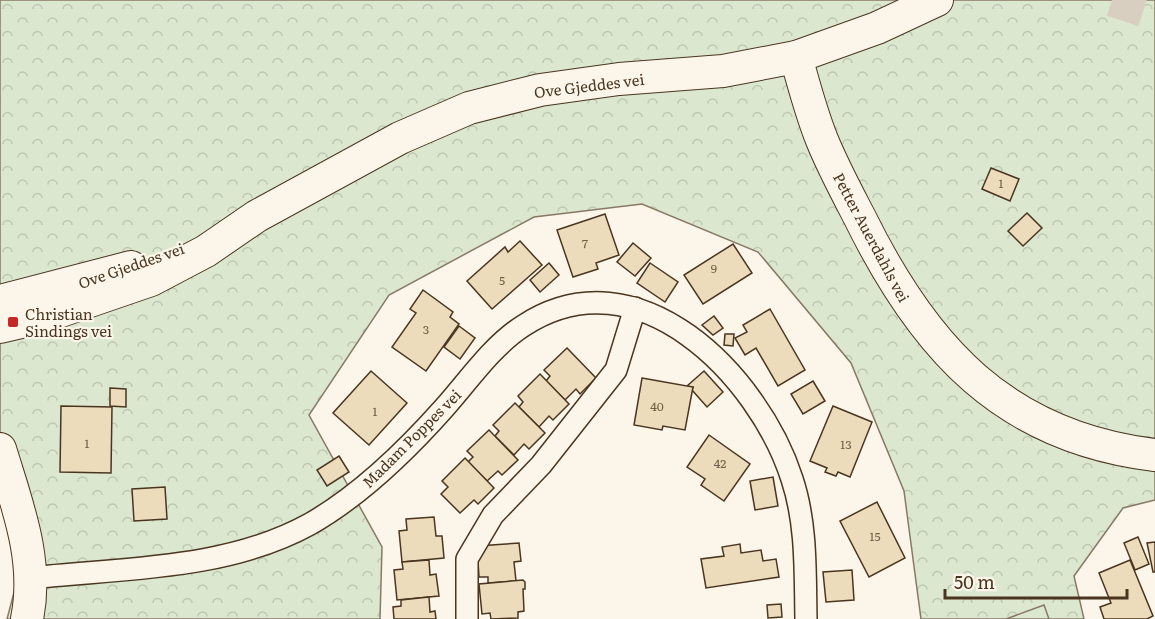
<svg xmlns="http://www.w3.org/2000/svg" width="1155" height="619" viewBox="0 0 1155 619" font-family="Literata,serif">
<defs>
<pattern id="forest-crowns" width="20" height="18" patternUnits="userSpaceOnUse" patternTransform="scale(1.5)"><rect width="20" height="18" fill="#dce7d0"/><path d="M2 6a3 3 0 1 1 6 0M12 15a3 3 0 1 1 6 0" fill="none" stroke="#bec7b2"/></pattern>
</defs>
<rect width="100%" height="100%" fill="#fbf6e9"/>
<polygon fill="url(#forest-crowns)" stroke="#887966" stroke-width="1.5" points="0,0 1155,0 1155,500 1123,508 1074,576 1084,619 921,619 904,491 851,363 758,252 642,204 534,217 389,295 309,415 382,547 380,619 7,619 20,570 0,474"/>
<polygon fill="#dce7d0" stroke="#887966" stroke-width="1.5" points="1044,605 1049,619 1006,619"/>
<g fill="#ecdcbc" stroke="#4a3520" stroke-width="1.5">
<polygon points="991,168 1019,179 1010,201 982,189"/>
<polygon points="1027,213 1042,228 1023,246 1008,231"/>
<polygon points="605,214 619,255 596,263 598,269 573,277 557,230"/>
<polygon points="520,241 542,265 492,309 467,281 505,247 508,252"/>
<polygon points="633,243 651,258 635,276 617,262"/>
<polygon points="733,244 752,273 703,304 684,275"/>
<polygon points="549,263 559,275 540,292 530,280"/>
<polygon points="650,263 678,282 665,302 637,283"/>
<polygon points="423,290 453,312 450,317 459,324 426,371 392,347 416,313 410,309"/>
<polygon points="770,309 805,370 778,386 756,348 745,355 735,338 747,332 743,325"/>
<polygon points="714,316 723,328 713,335 702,325"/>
<polygon points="459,326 475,338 460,359 444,347"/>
<polygon points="725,334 734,334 733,346 724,345"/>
<polygon points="567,348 596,378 580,394 576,389 565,400 546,381 550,376 544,370"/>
<polygon points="371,371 407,403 369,445 333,413"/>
<polygon points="704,371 723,392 707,407 692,390 693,387 687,386"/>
<polygon points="540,374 569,404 553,420 549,416 539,427 519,407 523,402 518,396"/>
<polygon points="642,378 693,387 685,430 663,426 662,430 634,425"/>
<polygon points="813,381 825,401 803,414 791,394"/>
<polygon points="110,388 126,389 126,407 110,406"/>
<polygon points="515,403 545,433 529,449 524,444 514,455 495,436 499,431 493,425"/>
<polygon points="61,406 112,407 111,473 60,472"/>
<polygon points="833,406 872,422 850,477 838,472 836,476 825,472 827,468 810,461"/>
<polygon points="489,430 518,460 502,475 498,471 487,481 468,462 473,457 467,451"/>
<polygon points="709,435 750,464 724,501 701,485 705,479 687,467"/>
<polygon points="339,456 349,472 327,486 317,470"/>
<polygon points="465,458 494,488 478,504 474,500 460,513 441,494 448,487 442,481"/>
<polygon points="773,477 778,506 755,510 750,481"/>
<polygon points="165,487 167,519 134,521 132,489"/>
<polygon points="877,502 905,558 869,577 840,521"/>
<polygon points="434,517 436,536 442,536 444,558 402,562 399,531 407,530 406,519"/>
<polygon points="1138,537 1149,564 1135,570 1124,543"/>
<polygon points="1155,542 1155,572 1153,572 1147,543"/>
<polygon points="519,543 521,561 514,562 516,581 488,583 488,577 479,577 477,546"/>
<polygon points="740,544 741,553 761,550 763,561 776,559 779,577 706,588 701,559 724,556 722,547"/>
<polygon points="429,560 430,575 436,574 439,596 397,600 394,570 403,569 402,562"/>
<polygon points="1130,560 1153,616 1147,619 1104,619 1100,607 1111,603 1099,573"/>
<polygon points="852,570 854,600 826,602 823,572"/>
<polygon points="523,580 525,582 525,589 523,589 524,611 518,612 518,618 491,619 490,613 482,614 479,584"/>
<polygon points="429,597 430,612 435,611 436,619 394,619 393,607 401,606 401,600"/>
<polygon points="781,604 782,617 768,618 767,605"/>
</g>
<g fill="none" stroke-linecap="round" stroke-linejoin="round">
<polyline stroke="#d8cfc1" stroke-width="33" stroke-dasharray="33 16" stroke-linecap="butt" points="1112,0 1155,14"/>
<g stroke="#4a3520" stroke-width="24">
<g id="street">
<path d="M 31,578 C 123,568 227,570 310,524 C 361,495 406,451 445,407 C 469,380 492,346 523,326 C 638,250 759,376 792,479 C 807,524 805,573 806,619"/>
<polyline points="467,619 467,559 493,515 541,465 616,370 635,308"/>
</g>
</g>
<g stroke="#4a3520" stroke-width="34">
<g id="secondary">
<path d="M 796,57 C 804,85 811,113 822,140 C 833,167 847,193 860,218 C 924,348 1004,437 1155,455"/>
<polyline points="0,301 131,267"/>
<polyline points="0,327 43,317 151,280 206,251 257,216 400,138 469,108 540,90 619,79 723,71 796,57 877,28 937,0"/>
<path d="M 0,449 C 17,505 39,560 27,619"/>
</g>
</g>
<use href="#street" stroke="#fbf6e9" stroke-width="21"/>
<use href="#secondary" stroke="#fbf6e9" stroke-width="32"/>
</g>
<rect fill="#c62828" stroke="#fbf6e9" stroke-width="2" x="7" y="316" width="12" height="12" rx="3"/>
<g text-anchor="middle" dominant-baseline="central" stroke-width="4.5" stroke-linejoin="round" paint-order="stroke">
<g font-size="12" fill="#725f47">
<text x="1001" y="183">1</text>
<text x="585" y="243">7</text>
<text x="714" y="268">9</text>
<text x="502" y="280">5</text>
<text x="426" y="329">3</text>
<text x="657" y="406">40</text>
<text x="375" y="411">1</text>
<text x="87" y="443">1</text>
<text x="846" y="444">13</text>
<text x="720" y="463">42</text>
<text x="875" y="536">15</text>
</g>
<g font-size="15" fill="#4a3520" stroke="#fbf6e9">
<text transform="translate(589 85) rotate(-7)">Ove Gjeddes vei</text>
<text transform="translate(872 237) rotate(62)">Petter Auerdahls vei</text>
<text transform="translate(131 265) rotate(-19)">Ove Gjeddes vei</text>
<text transform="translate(411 438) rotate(-45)">Madam Poppes vei</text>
</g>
<g font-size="15" fill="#4a3520" stroke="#fbf6e9" text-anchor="start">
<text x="25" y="313">Christian<tspan x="25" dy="17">Sindings vei</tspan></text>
</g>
</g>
<path d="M945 589v9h182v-9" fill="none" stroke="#4a3520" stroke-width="3"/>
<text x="954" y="589" font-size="18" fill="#4a3520" stroke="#fbf6e9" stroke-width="4.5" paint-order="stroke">50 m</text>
</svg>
